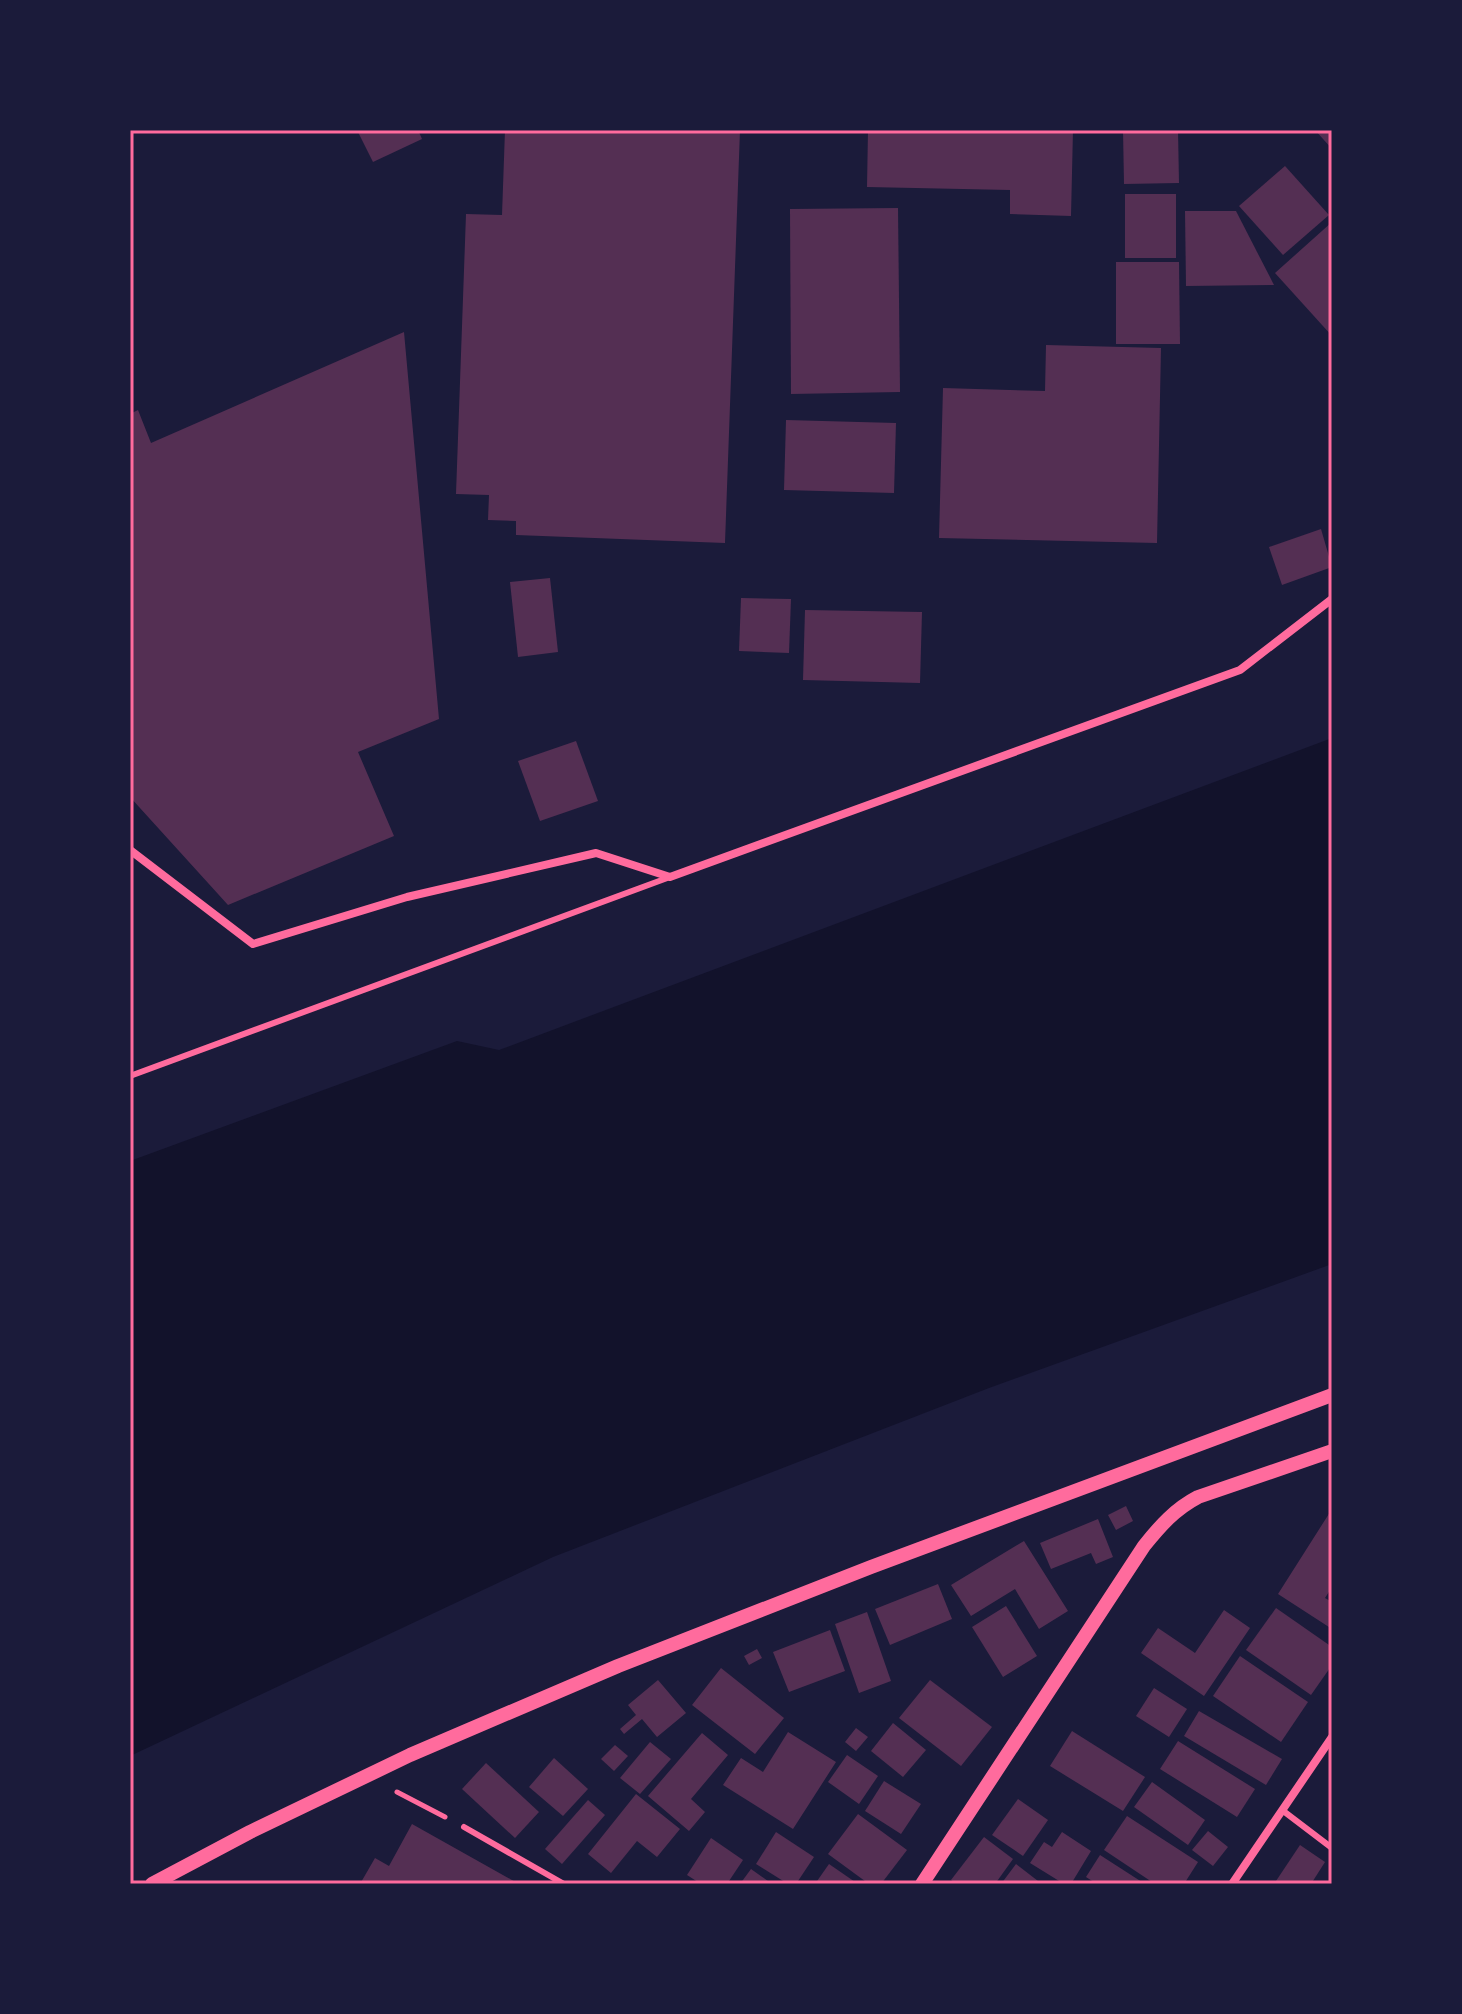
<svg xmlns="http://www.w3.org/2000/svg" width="1462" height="2014" viewBox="0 0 1462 2014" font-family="Signika,sans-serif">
<rect width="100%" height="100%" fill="#1b1b3a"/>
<polygon fill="#12122b" points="1332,738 1332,1264 989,1388 553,1557 130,1756 130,1161 457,1041 499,1050"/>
<g fill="#542f53">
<polygon points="357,130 418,130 422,139 373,162"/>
<polygon points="505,130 740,130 725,543 516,535 516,521 488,520 489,495 456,494 466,214 502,215"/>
<polygon points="868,130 1073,130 1071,216 1010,214 1010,190 867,187"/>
<polygon points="1123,130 1178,130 1179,183 1124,184"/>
<polygon points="1315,130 1332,130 1332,149"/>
<polygon points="1285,166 1329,215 1283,255 1239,206"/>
<rect x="1125" y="194" width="51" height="64"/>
<polygon points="898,208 900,392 791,394 790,209"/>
<polygon points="1185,211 1236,211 1274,285 1186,286"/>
<polygon points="1332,222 1332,336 1275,273"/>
<polygon points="1116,262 1179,262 1180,344 1116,344"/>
<polygon points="404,332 439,719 358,752 394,836 228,905 130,797 130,414 138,410 151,443"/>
<polygon points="1046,345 1161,348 1157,543 939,538 943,388 1045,391"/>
<polygon points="786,420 896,423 894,493 784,490"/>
<polygon points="1321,529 1332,567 1282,585 1269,547"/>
<polygon points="550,578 558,652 518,657 510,582"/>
<polygon points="741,598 791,599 789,653 739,651"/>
<polygon points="805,610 922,612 920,683 803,680"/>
<polygon points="576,741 598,801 540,821 518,761"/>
<polygon points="1126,1506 1133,1521 1116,1530 1108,1515"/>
<polygon points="1332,1509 1332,1587 1325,1598 1332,1602 1332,1629 1278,1594"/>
<polygon points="1098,1519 1113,1557 1096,1564 1091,1553 1051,1569 1040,1543"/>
<polygon points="1024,1541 1068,1611 1039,1629 1015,1589 971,1616 951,1585"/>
<polygon points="938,1584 952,1619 890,1645 875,1609"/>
<polygon points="1006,1606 1037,1656 1003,1677 972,1627"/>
<polygon points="1276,1608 1332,1647 1332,1665 1311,1695 1246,1650"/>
<polygon points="1224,1610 1250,1628 1204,1696 1141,1653 1158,1628 1195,1653"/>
<polygon points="867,1612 891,1681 859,1693 835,1624"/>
<polygon points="830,1630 845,1671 789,1692 773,1652"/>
<polygon points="757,1649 762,1658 749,1665 744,1656"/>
<polygon points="1240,1656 1308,1702 1281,1742 1213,1696"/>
<polygon points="721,1668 784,1718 755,1754 692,1705"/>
<polygon points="658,1680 686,1713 657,1737 642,1719 624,1734 620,1729 636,1715 628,1705"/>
<polygon points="930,1680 992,1727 961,1766 899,1718"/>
<polygon points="1154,1688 1187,1709 1169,1737 1136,1716"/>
<polygon points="1199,1711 1282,1759 1266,1785 1184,1736"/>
<polygon points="893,1723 926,1750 903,1777 871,1751"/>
<polygon points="856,1728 868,1737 856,1751 845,1742"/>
<polygon points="1072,1731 1145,1777 1123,1811 1050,1766"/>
<polygon points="788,1732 836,1762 793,1829 723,1785 741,1758 763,1772"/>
<polygon points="702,1733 728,1755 691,1799 705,1812 689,1831 648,1796"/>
<polygon points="1178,1741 1255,1789 1237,1817 1160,1769"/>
<polygon points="650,1742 671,1759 640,1794 620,1778"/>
<polygon points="615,1745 628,1756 614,1771 601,1759"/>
<polygon points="847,1755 878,1776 859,1804 828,1782"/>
<polygon points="554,1758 588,1789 563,1816 529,1787"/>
<polygon points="486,1763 539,1812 515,1838 462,1789"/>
<polygon points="884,1781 921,1804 901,1834 865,1811"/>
<polygon points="1152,1782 1205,1820 1188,1845 1134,1807"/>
<polygon points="636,1794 680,1829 657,1857 637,1841 611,1873 588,1854"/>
<polygon points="1018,1799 1048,1820 1023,1856 992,1835"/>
<polygon points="588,1800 605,1815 562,1864 545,1849"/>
<polygon points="858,1814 907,1850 881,1884 869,1884 828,1854"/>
<polygon points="1127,1816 1198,1862 1184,1884 1155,1884 1104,1850"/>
<polygon points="412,1824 519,1884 360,1884 375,1858 389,1866"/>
<polygon points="1208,1831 1228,1847 1213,1866 1192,1850"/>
<polygon points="776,1832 814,1857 796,1884 788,1884 756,1864"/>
<polygon points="1062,1832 1091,1851 1071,1884 1064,1884 1030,1863 1044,1842 1052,1847"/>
<polygon points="984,1837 1013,1859 995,1884 957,1884 951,1880"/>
<polygon points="711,1838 743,1860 727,1884 701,1884 687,1875"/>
<polygon points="1300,1845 1325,1862 1311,1884 1274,1884"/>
<polygon points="1100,1855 1145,1884 1097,1884 1086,1877"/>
<polygon points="829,1864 858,1884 815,1884"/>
<polygon points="1016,1864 1038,1881 1036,1884 1001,1884"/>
<polygon points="751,1869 772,1884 740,1884"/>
</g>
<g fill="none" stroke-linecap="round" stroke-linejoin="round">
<polyline stroke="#ff6b9d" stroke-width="5" points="397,1792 445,1817"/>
<g stroke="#ff6b9d" stroke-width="6">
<polyline points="130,1076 670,877"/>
<polyline points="1282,1810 1332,1848"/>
<polyline points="464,1827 564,1884"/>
</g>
<g stroke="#ff6b9d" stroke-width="8">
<polyline points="130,850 253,944 407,897 596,853 670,877 1240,670 1332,599"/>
<polyline points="1232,1884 1332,1737"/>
</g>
<g stroke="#ff6b9d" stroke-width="14">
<polyline points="152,1884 250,1832 410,1755 618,1666 871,1567 1332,1395"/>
<path d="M 922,1884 L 1144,1546 C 1160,1526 1175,1509 1198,1497 L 1332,1451"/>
</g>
</g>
<rect width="1462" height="2014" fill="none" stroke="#1b1b3a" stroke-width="264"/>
<rect x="132" y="132" width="1198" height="1750" fill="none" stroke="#ff6b9d" stroke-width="3"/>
</svg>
